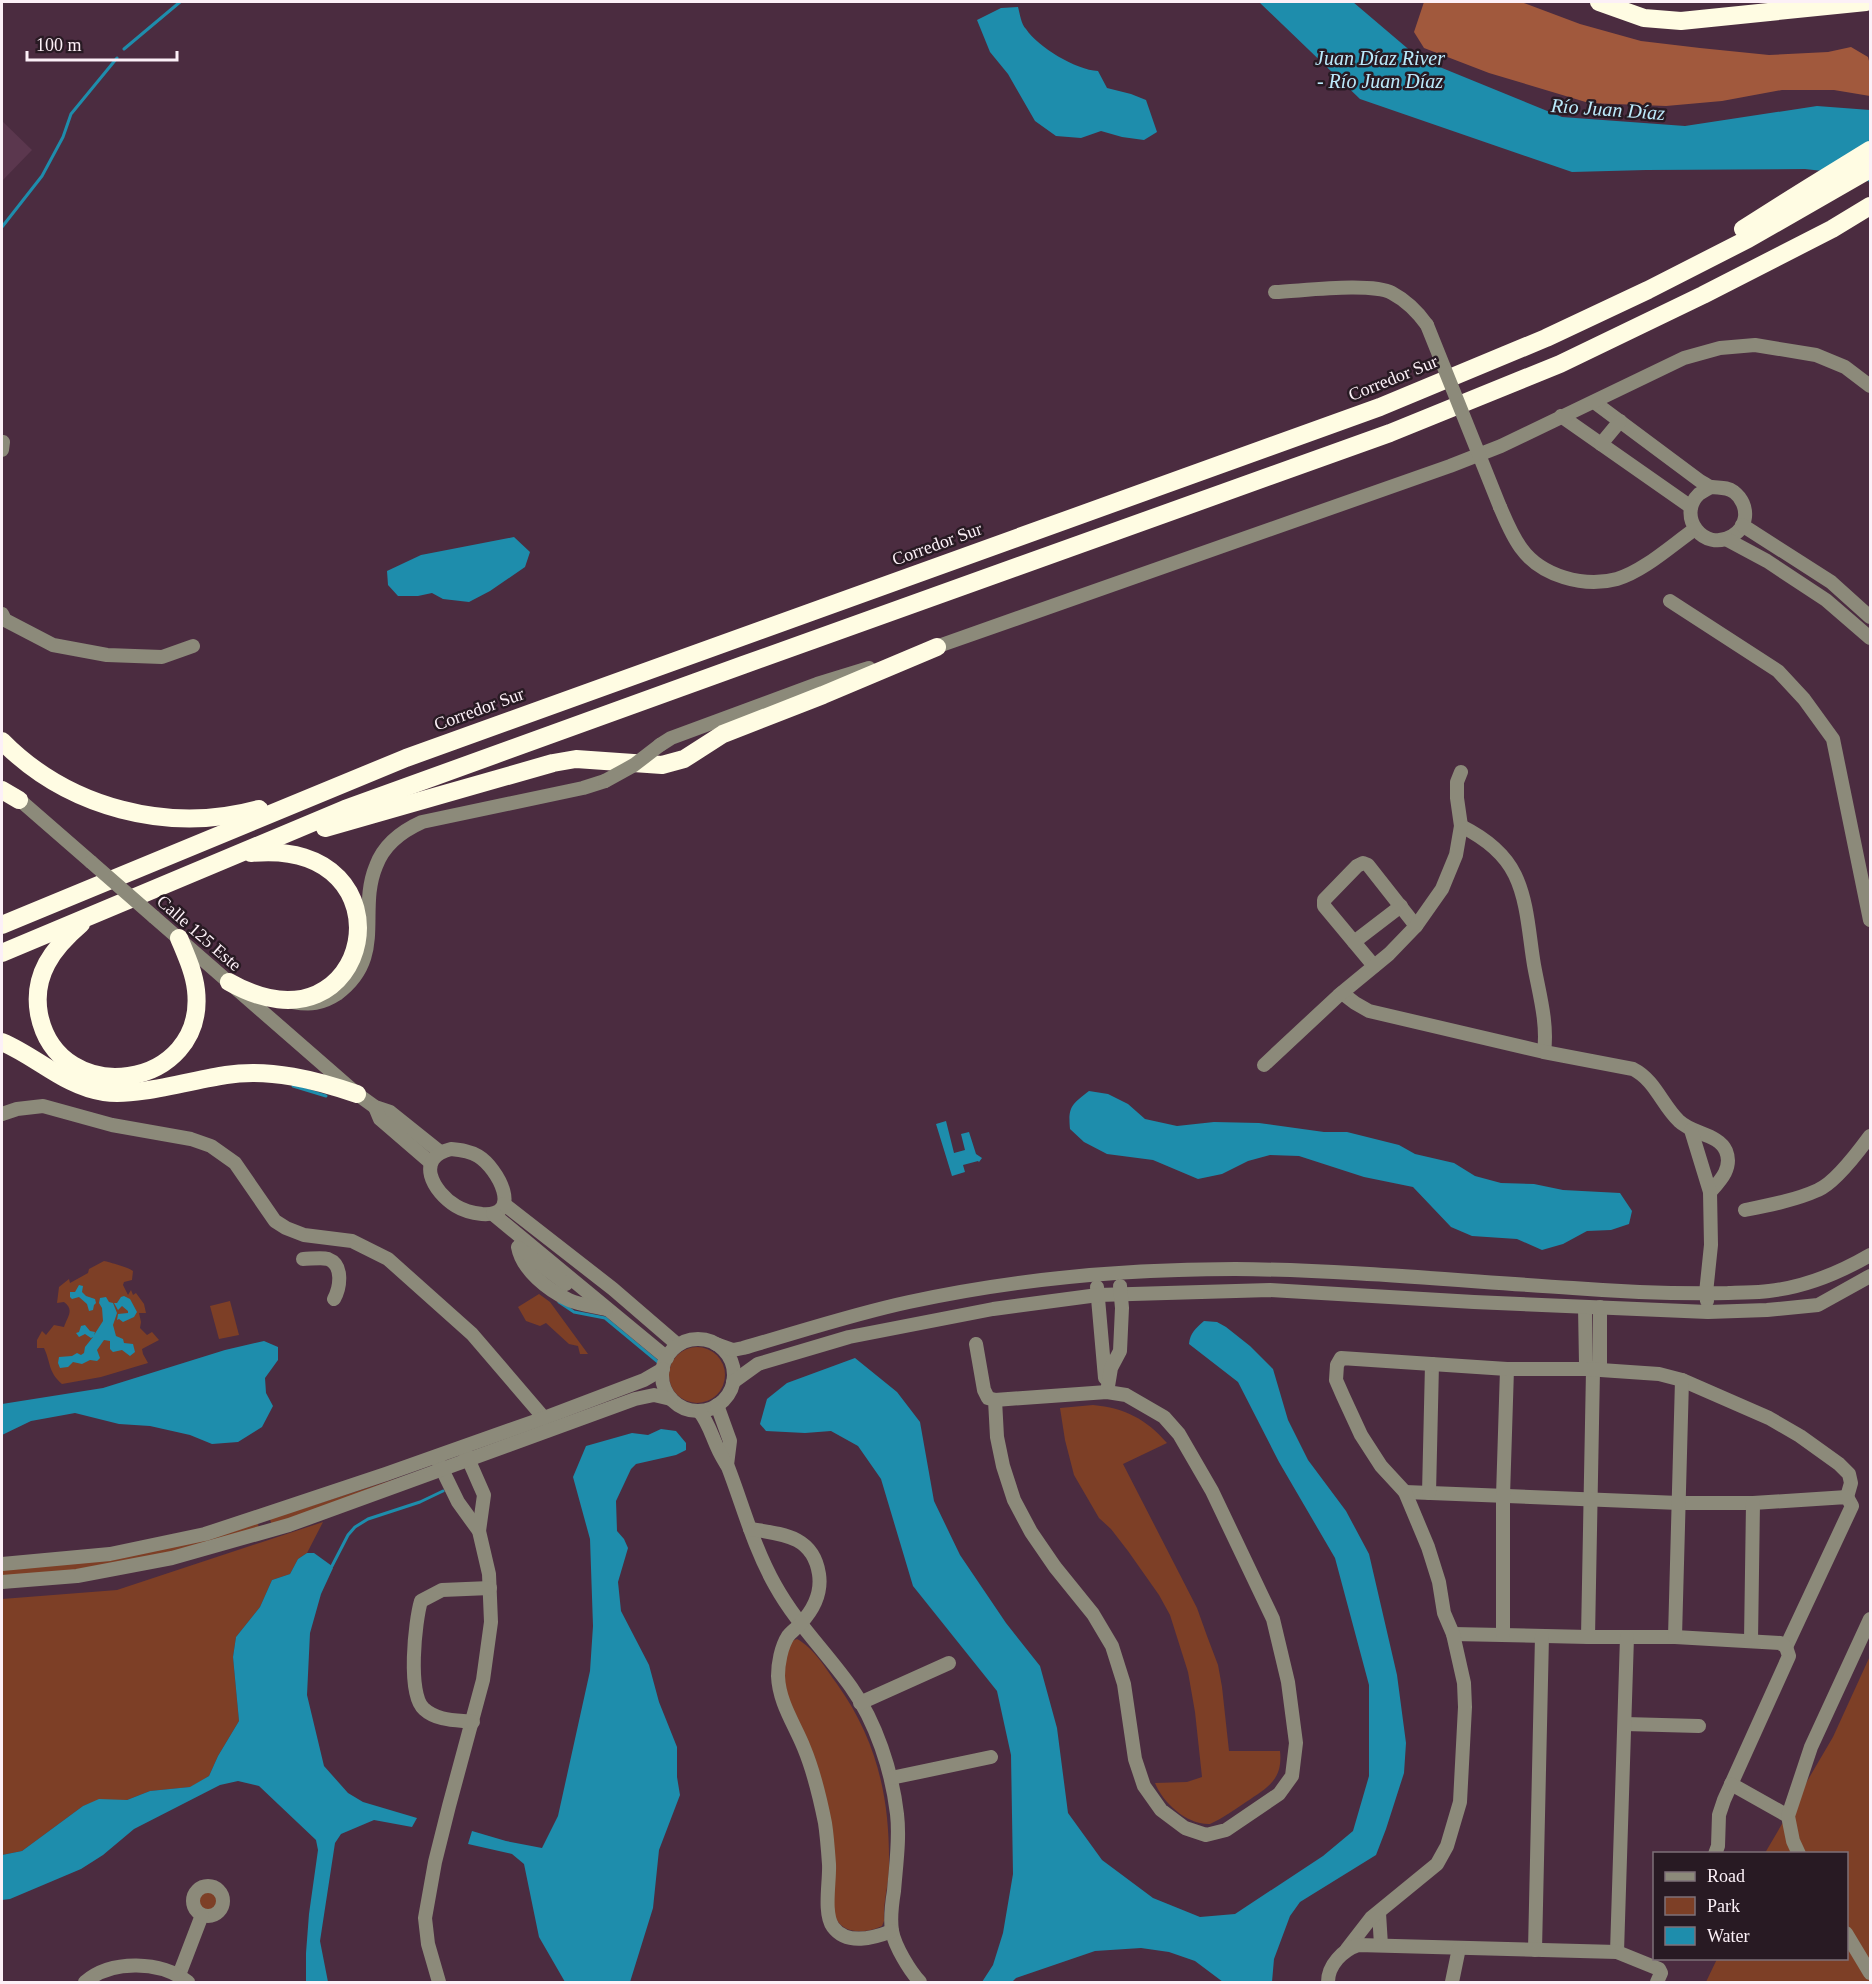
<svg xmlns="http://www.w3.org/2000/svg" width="1872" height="1984" viewBox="0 0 1872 1984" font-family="'Times New Roman',serif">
<rect width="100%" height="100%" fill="#4b2c40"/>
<polygon fill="#5b374e" points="2,121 32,150 2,181"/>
<g fill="#7d3f26">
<path d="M 104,1261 C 109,1262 130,1268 133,1271 L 132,1280 L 124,1282 L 123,1285 L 128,1295 L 131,1290 L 133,1295 L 136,1293 L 144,1304 L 146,1313 L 139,1313 L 141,1322 L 140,1328 L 147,1335 L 152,1332 L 159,1340 L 142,1349 L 143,1354 L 148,1363 L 101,1377 L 62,1384 C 48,1372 51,1363 44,1348 L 37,1348 L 37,1340 L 42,1331 L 46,1335 L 54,1325 L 64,1327 C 67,1317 75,1310 64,1302 L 57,1303 L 59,1287 L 69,1279 L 70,1283 L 88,1273 L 89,1269 Z"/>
<polygon points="539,1294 550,1302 588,1354 580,1354 578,1346 569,1344 546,1323 540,1326 526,1321 518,1307"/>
<polygon points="230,1301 239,1335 219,1339 210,1306"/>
<circle cx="697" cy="1375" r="28"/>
<path d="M 1093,1405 C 1125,1408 1146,1419 1167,1443 L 1123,1464 L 1197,1608 L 1207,1636 L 1218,1665 L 1222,1687 L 1229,1751 L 1280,1751 C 1283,1780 1268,1787 1246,1802 C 1234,1810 1223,1818 1210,1824 C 1187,1825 1163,1803 1155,1783 L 1187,1782 L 1202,1777 L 1195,1712 L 1188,1672 L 1170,1615 L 1159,1595 L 1128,1551 L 1111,1529 L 1099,1518 L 1074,1475 L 1065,1440 L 1060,1408 Z"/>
<polygon points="433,1467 272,1527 270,1519"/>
<polygon points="323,1522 307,1553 298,1559 290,1574 272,1580 260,1607 236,1637 233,1657 239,1721 218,1756 209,1776 191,1787 150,1791 127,1800 99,1800 83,1806 22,1851 2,1855 2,1599 117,1590"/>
<polygon points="258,1523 259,1530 179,1552 93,1570 2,1578 2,1570 89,1562"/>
<path d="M 797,1639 C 814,1648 826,1669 837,1684 C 877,1740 890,1798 889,1866 C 889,1884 883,1902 884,1921 L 882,1926 C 870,1932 849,1935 839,1923 C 827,1909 838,1879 833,1861 C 822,1818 810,1776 798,1733 C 793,1713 784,1692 783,1671 C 783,1660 788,1651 792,1641 Z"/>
<polygon points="1870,1656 1870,1982 1706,1982 1717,1959 1846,1958 1846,1854 1765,1853 1833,1737"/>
<circle cx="208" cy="1901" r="10"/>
</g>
<polygon fill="#a1593d" points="1424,2 1521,2 1580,24 1641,41 1700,48 1769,55 1828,52 1851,47 1868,57 1870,65 1870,96 1834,90 1782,90 1722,101 1666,106 1589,103 1489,73 1424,48 1414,32"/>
<g fill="#1e8dac">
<polygon points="1259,2 1353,2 1420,59 1562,117 1685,126 1817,106 1870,110 1870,182 1849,174 1805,169 1646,170 1572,172 1360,99"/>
<path d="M 1018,7 C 1020,14 1021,24 1026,29 C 1038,47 1076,70 1098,71 L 1107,88 L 1131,94 L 1146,100 L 1157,132 L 1144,140 L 1122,137 L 1101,131 L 1081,138 L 1056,136 L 1035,121 L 1008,74 L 990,52 L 977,20 L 1001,8 Z"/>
<polygon points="514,537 530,552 525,567 490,591 469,602 443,599 432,593 418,596 398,596 388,585 387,571 421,555"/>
<path d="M 1089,1091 L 1108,1094 L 1128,1104 L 1145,1119 L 1177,1126 L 1214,1122 L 1259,1123 L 1324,1132 L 1347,1132 L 1399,1145 L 1415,1154 L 1454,1163 L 1475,1176 L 1501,1183 L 1534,1184 L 1563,1190 L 1620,1193 L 1632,1211 L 1629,1224 L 1611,1230 L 1587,1231 L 1563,1244 L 1542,1250 L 1517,1239 L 1472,1236 L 1451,1227 L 1413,1187 L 1364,1177 L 1299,1156 L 1270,1155 L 1248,1161 L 1222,1174 L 1198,1179 L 1153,1160 L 1107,1154 L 1084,1142 L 1070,1129 C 1068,1107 1071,1105 1089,1091 Z"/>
<polygon points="946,1121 954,1153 965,1150 961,1134 969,1132 976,1154 982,1158 979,1162 978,1161 963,1165 965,1172 952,1176 936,1124"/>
<polygon points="79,1285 83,1286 82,1292 86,1296 95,1299 96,1303 94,1305 93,1310 89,1311 87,1304 79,1297 72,1299 70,1297 70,1292 75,1292"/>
<polygon points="124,1296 130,1299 137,1312 134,1317 123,1322 119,1319 117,1320 118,1314 128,1313 128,1311 122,1306 118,1310 114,1303 117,1303 121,1297"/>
<polygon points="106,1297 109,1302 113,1303 117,1313 113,1325 116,1336 123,1339 124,1343 133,1344 135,1352 130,1356 122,1350 113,1352 110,1349 110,1341 104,1340 97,1350 100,1358 97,1361 90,1360 82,1364 73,1362 68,1367 60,1368 58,1363 59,1357 72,1356 77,1353 81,1355 84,1353 85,1347 93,1337 91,1338 85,1334 79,1337 76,1333 79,1332 81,1326 85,1325 90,1331 95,1332 94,1335 103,1321 102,1308 99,1303 100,1298"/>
<path d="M 1204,1321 L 1217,1322 L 1226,1327 L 1250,1346 L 1273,1369 L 1288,1420 L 1308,1460 L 1346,1511 L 1369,1554 L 1397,1675 L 1406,1743 L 1404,1773 L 1386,1829 L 1376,1855 L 1300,1902 L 1290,1916 L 1274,1959 L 1272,1982 L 1223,1982 L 1195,1961 L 1169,1952 L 1141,1948 L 1095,1951 L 1016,1978 L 1012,1982 L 982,1982 L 993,1965 L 1003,1933 L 1013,1874 L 1011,1755 L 997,1691 L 913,1586 L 881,1479 L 858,1446 L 831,1431 L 805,1433 L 766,1431 L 760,1424 L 767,1399 L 787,1383 L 855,1358 L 897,1392 L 920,1422 L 934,1501 L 960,1555 L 1006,1623 L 1040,1666 L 1057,1728 L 1068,1813 L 1102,1860 L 1153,1898 L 1200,1917 L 1235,1914 L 1323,1856 L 1353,1831 L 1369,1776 L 1369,1685 L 1335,1558 L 1279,1462 L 1238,1382 L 1189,1344 C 1190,1333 1196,1328 1204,1321 Z"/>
<polygon points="264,1341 278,1347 278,1360 265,1378 266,1393 273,1406 262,1427 238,1442 212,1444 190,1435 150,1426 119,1424 75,1413 31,1421 2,1435 2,1404 103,1388 225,1350"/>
<polygon points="661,1429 676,1431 686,1443 686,1450 676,1455 636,1464 631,1469 616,1501 617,1531 624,1539 628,1548 618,1582 621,1611 649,1665 659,1702 677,1747 677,1777 680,1795 659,1850 653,1908 630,1982 565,1982 539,1937 524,1864 512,1854 468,1844 472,1831 506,1841 542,1848 558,1816 590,1671 593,1626 590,1539 573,1477 586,1446 632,1433 648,1435"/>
<polygon points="307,1553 314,1553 332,1566 333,1568 321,1594 310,1633 307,1695 324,1766 348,1793 363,1802 417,1818 412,1827 374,1820 341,1834 335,1843 320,1941 328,1982 306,1982 306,1953 309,1914 318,1850 316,1840 259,1786 238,1781 220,1785 134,1829 103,1855 81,1869 10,1899 2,1900 2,1855 22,1851 83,1806 99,1799 127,1800 150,1791 190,1787 209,1776 218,1756 239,1721 233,1657 236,1637 260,1607 272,1580 290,1574 298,1559"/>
</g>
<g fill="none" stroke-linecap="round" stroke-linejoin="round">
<g stroke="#1e8dac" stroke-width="3">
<polyline points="124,49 180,2"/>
<polyline points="2,227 42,176 63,137 71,114 117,58"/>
<polyline points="293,1086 326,1096"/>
<polyline points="559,1302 574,1312 605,1318 658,1362"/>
<polyline points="332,1566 348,1535 355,1527 368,1519 420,1502 443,1491"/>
</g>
<g stroke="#8c8a7a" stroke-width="14">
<path d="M 1275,292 C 1302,291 1371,282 1392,293 C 1407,301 1417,311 1427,325"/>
<path d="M 1594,402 L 1700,481 C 1704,483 1708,487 1712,487 C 1721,488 1727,487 1734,492 C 1742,498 1746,508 1745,517 C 1744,525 1739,532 1732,536 C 1704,553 1676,516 1699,494 C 1702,492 1707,489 1711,487"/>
<polyline points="1561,416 1691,507"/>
<polyline points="1601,444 1620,421"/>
<polyline points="2,450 3,442"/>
<path d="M 1500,507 C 1506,521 1512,536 1521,548 C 1541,576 1584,588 1617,579 C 1644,571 1672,545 1695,529"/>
<polyline points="1742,525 1831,582 1870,617"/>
<polyline points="1726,539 1767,561 1826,600 1870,638"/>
<polyline points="1670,601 1778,671 1804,699 1833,739 1870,920"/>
<polyline points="2,614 5,620 53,645 107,655 162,657 193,646"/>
<polyline points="930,649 1450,466 1501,446 1684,358 1720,348 1755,345 1816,355 1845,367 1870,386"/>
<polyline points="660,745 671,738 817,684 869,668"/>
<polyline points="14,795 91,862"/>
<path d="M 1461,826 C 1483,837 1504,852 1515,875 C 1528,902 1529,936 1534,965 C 1539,993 1548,1023 1544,1052"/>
<polyline points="154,917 357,1094 375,1107 390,1112 440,1152"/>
<polyline points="1354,942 1401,906"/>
<polyline points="1374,966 1324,906 1324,900 1357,866 1363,863 1368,865 1416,926"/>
<path d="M 1342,993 L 1355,1003 L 1369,1011 L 1544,1052 L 1633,1069 C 1655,1080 1662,1105 1679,1121 C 1692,1134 1719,1134 1726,1151 C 1733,1168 1720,1181 1710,1192"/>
<path d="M 293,1002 C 310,1005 322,1004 337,994 C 387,957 357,912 376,866 C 384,844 402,831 422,822 L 583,788 L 605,781"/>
<polyline points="1264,1065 1338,996 1389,954 1416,926 1442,889 1456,855 1461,826 1457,798 1457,782 1461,772"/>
<polyline points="375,1107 380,1119 431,1163"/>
<polyline points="2,1114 17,1109 43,1106 112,1125 191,1139 211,1146 235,1163 275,1221 286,1228 304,1235 352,1241 388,1259 472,1334 544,1418"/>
<polyline points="1691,1130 1710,1192 1711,1245 1706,1293 1707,1301"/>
<path d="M 451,1149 C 461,1150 470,1151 478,1156 C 498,1168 524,1217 482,1214 C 473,1213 464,1211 456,1206 C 433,1192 414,1158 451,1149 Z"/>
<polyline points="504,1204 613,1289 678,1345"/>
<path d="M 1745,1210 C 1770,1205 1796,1200 1818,1190 C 1835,1183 1859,1151 1870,1136"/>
<polyline points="493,1214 667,1358"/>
<path d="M 518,1247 C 522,1270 548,1290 569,1300 C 580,1305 594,1306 606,1309"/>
<polyline points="519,1248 566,1284"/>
<path d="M 303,1259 C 310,1259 322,1257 328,1259 C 344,1265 340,1288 334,1299"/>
<polyline points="1097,1287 1105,1378"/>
<polyline points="1585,1307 1586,1364 1593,1370 1588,1637"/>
<circle cx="698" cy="1375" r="36"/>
<path d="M 716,1344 L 733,1350 L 743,1348 C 799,1332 853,1314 909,1302 C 1015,1279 1127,1269 1235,1269 C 1348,1270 1461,1281 1573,1288 C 1625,1292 1677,1294 1728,1293 C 1742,1292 1755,1293 1769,1291 C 1805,1287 1839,1273 1870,1255"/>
<polyline points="976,1344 984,1390 988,1398 995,1400 1107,1392 1126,1395 1164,1417 1179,1434 1212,1491 1273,1619 1288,1682 1296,1743 1292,1776 1279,1794 1226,1830 1206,1835 1185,1828 1161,1810 1144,1786 1135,1759 1124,1684 1112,1646 1093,1614 1055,1567 1031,1532 1014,1500 1003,1466 997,1437 995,1400"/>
<polyline points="1593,1370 1600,1365 1600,1307"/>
<polyline points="1682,1380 1769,1418 1800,1436 1839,1464 1849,1474 1851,1483 1847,1497"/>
<polyline points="733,1382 758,1364 849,1337 993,1309 1098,1295 1270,1290 1474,1302 1708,1312 1767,1310 1818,1305 1870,1276"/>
<polyline points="1107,1392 1111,1368 1120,1351 1122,1308 1120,1286"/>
<polyline points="717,1405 730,1441 727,1465"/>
<path d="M 699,1411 C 709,1423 712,1437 719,1451 C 722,1457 725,1462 728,1467 C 743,1506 754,1548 775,1585 C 796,1623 826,1652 851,1687 C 876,1722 892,1771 897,1814 C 900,1839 896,1865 894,1891 C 892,1903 890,1918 892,1931 C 895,1947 910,1971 920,1982"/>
<polyline points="466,1454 484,1495 479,1531"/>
<polyline points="438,1461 458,1502 479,1531 489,1574 491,1622 483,1680 449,1806 435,1862 425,1918 428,1944 439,1982"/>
<polyline points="1405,1492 1679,1503 1753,1503 1847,1497 1852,1506 1786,1647"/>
<polyline points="1429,1493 1432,1364"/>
<path d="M 750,1529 C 781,1534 813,1535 819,1574 C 822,1594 813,1610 801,1623 C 797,1628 791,1632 788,1636 C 781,1647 778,1664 778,1676 C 779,1703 795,1725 804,1748 C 814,1772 820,1798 825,1823 C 827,1836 828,1850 829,1864 C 830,1881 823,1913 833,1927 C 847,1946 874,1938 892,1931"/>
<polyline points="2,1564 110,1554 205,1534 386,1474 544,1418 644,1380 663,1369"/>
<polyline points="2,1582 77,1576 172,1558 289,1525 635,1399 654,1395 671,1399"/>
<polyline points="1453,1634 1588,1637 1675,1637 1780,1643 1786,1647 1789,1656 1724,1800 1719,1815 1718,1846 1715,1854"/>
<polyline points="1503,1634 1503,1496 1507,1369"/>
<polyline points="1751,1641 1753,1503"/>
<polyline points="860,1703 949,1663"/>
<path d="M 473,1722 C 457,1720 437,1721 424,1709 C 407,1695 415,1621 421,1601 L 442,1590 L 490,1588"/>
<polyline points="1625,1724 1699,1726"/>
<polyline points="891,1778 991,1757"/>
<polyline points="1731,1784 1788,1816"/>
<polyline points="1799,1854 1793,1841 1788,1816 1811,1747 1870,1619"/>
<circle cx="208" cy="1901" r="15"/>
<polyline points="1379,1913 1381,1945"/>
<polyline points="1846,1933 1870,1973"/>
<polyline points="1347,1949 1371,1918 1437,1864 1447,1846 1460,1802 1465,1707 1464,1683 1453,1634 1444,1613 1439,1582 1428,1547 1405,1492 1381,1466 1361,1435 1343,1396 1336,1380 1337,1365 1341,1358 1507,1369 1586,1369 1659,1374 1682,1380 1675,1637"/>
<polyline points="1535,1950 1542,1636"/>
<polyline points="1617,1952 1627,1637"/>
<polyline points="179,1975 202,1915"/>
<path d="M 85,1982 C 112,1959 161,1961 188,1982"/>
<path d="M 1328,1982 C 1328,1965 1343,1950 1358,1945 L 1617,1952 L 1659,1969 L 1661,1973 L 1657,1982"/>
<polyline points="1452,1982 1459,1948"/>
</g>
<g stroke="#fffce3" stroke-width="18">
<polyline points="1599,2 1644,18 1681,21 1866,2"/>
<polyline points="1743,229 1808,188 1870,150"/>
<path d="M 2,741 C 68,808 168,834 259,809"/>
<polyline points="2,790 19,800"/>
<polyline points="325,828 553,763 576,759 662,765 684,759 723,734 823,695 937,647"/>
<path d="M 81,924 C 53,948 32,975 39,1014 C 58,1111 207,1090 196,990 C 194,972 186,955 179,938"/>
<polyline points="2,925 406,758 1380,407 1546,338 1648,290 1748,239 1870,169"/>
<polyline points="2,953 345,809 743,665 1390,433 1560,364 1703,295 1832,229 1870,206"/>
<path d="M 229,982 C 373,1064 418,837 251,853"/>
<path d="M 2,1042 C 36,1056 66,1087 104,1092 C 137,1097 192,1080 226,1075 C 270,1068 316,1080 357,1094"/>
</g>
<g stroke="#8c8a7a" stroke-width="14">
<polyline points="1427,325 1500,507"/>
<polyline points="605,781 634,765 660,745"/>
<polyline points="91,862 154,917"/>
</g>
</g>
<g text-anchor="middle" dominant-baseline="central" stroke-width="5" stroke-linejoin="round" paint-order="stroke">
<g font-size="18" fill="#fcf0f7" stroke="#281a23">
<text transform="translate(1393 378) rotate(-22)">Corredor Sur</text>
<text transform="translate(937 544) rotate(-20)">Corredor Sur</text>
<text transform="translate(479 709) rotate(-20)">Corredor Sur</text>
<text transform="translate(199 933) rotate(41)">Calle 125 Este</text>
</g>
<g font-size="20" font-style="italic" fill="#bceafb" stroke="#281a23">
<text x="1380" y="58">Juan Díaz River<tspan x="1380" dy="23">- Río Juan Díaz</tspan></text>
<text transform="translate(1608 109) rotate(4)">Río Juan Díaz</text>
</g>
</g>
<rect width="1872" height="1984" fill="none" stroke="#fcf0f7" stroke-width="6"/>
<rect x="1653" y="1852" width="195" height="108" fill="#281a23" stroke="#7d7078" stroke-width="1.5"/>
<rect x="1665" y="1872" width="30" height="9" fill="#8c8a7a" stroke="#7d7078" stroke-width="1.5"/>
<text x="1707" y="1882" font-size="18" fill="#fcf0f7">Road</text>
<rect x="1665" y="1897" width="30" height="18" fill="#7d3f26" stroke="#7d7078" stroke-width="1.5"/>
<text x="1707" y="1912" font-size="18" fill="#fcf0f7">Park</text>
<rect x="1665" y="1927" width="30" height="18" fill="#1e8dac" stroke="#7d7078" stroke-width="1.5"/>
<text x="1707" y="1942" font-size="18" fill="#fcf0f7">Water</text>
<path d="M27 51v9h150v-9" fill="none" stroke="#fcf0f7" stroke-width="3"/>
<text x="36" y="51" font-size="18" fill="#fcf0f7" stroke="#281a23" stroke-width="4.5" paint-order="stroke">100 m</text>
</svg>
